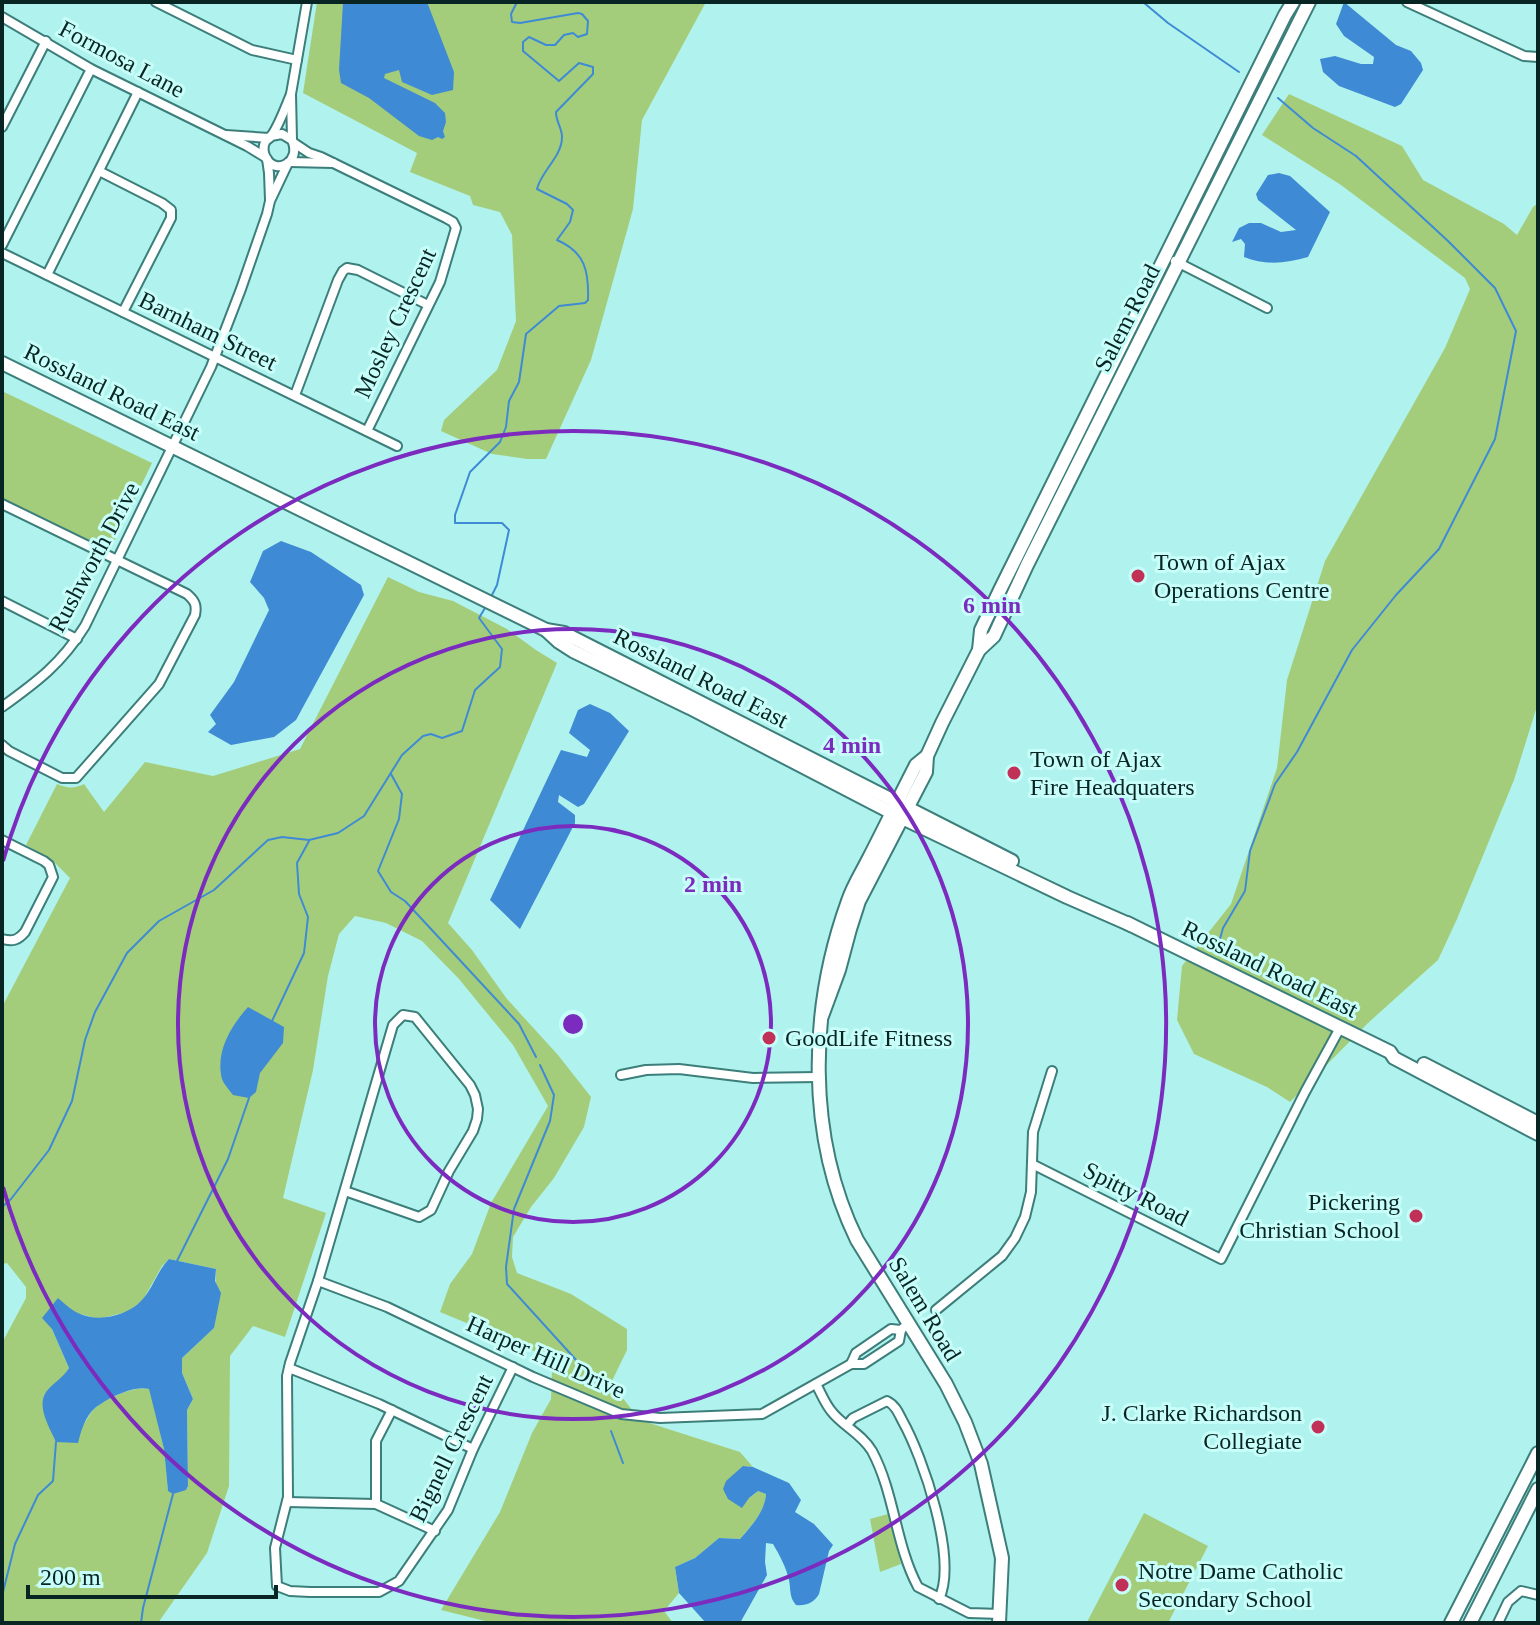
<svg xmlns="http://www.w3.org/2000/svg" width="1540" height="1625" viewBox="0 0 1540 1625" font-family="'Times New Roman',serif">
<rect width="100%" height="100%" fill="#b0f3ee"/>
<g fill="#a4cd7b" fill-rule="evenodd">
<polygon points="317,2 706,2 642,120 633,209 591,360 546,459 527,459 492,454 441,431 444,420 497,370 516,321 512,235 500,212 473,205 470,196 410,172 417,153 303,93"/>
<polygon points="1289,94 1402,146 1423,180 1504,224 1517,235 1533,207 1538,203 1538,703 1514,780 1457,919 1438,960 1368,1023 1290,1102 1267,1087 1194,1054 1177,1020 1182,966 1231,904 1277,768 1287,680 1325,561 1445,348 1470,289 1465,278 1341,185 1262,135"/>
<polygon points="2,391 152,463 110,550 2,498"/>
<path d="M 388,577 L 419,592 L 453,601 L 507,629 L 536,650 L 557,663 L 448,923 L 472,950 L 507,999 L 558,1055 L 591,1097 L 584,1127 L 554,1178 L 531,1207 L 513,1237 L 512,1257 L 517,1273 L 571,1294 L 627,1329 L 627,1350 L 611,1383 L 640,1420 L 740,1452 L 753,1467 L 743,1466 L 749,1498 L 758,1491 L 766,1494 C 765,1513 751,1525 740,1539 L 719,1538 L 695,1558 L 675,1567 L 679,1593 L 664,1611 L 673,1623 L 493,1623 L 441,1610 L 500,1512 L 532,1433 L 551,1399 L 552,1372 L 541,1354 L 440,1312 L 450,1284 L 472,1254 L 491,1203 L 548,1106 L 513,1045 L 459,979 L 422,941 L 386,923 L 355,916 L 339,934 L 328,976 L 313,1070 L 283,1198 L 326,1213 L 285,1337 L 253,1326 L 230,1356 L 229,1486 L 207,1553 L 158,1623 L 2,1623 L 2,1343 L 26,1298 L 26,1287 L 7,1263 L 2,1264 L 2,1007 L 70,878 L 52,860 L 26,845 L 57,784 C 67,788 74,789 84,784 L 104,812 L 145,762 L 213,776 L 300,749 ZM 169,1259 L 216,1269 L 214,1328 L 182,1358 L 182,1373 L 193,1399 L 187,1410 L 188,1486 L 186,1490 L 168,1491 L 164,1449 L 150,1389 C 135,1385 105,1399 94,1409 C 90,1413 86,1421 83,1426 L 45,1394 L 64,1376 L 69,1368 L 52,1329 L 77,1313 L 98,1319 L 127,1312 L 143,1300 L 162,1266 Z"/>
<polygon points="1144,1513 1208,1546 1168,1623 1090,1623 1087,1622"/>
<polygon points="888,1514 901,1564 880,1572 870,1519"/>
</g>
<g fill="#3f8ad4">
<polygon points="343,2 427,2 454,72 453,90 432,95 402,82 399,70 385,74 384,78 435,103 445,113 446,122 443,131 445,137 442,139 438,137 432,140 419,136 369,98 341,83 339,70"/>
<polygon points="1344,2 1396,45 1411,51 1421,63 1423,70 1401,104 1395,107 1339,86 1323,72 1320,59 1335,56 1361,64 1373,64 1374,57 1344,36 1336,24"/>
<path d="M 1279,173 L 1290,176 L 1330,212 L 1308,257 C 1287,263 1266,266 1244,257 L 1245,244 L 1241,239 L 1232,242 L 1239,228 L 1249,223 L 1261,223 L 1281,232 L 1296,230 L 1258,200 L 1256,194 L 1268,175 Z"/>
<polygon points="281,541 311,552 361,585 364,595 296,720 274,737 231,745 208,732 216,724 210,715 234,682 269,610 264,598 250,582 263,551"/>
<polygon points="590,704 610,713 629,731 584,804 578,807 559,795 558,802 575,815 575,823 520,929 490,900 561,750 587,757 590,750 569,733 578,710"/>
<path d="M 248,1007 L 284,1027 L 283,1043 L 260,1073 L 256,1092 L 249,1098 L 233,1095 C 229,1090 224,1084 222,1079 C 215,1052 231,1026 248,1007 Z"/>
<path d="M 169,1259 L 216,1269 L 215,1281 L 221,1293 L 214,1328 L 182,1358 L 182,1373 L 193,1399 L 187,1410 L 188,1486 L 186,1490 L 173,1494 L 168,1491 L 164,1449 L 149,1389 C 134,1385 108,1398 95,1408 C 85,1417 81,1431 78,1443 L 56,1442 C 50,1428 36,1407 46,1392 C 53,1383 63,1378 69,1368 L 52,1329 L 42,1318 L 58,1298 C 64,1303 71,1310 78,1313 C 98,1323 126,1316 141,1301 C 153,1289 157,1271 169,1259 Z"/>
<path d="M 743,1466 L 753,1467 L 789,1483 L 801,1500 L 795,1512 L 814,1524 L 833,1545 L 829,1551 L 819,1594 C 814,1603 806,1606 796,1605 C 789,1597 791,1590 789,1580 C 786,1567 780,1556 773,1544 L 766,1543 L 765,1562 L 767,1575 L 740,1623 L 706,1623 L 679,1593 L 675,1567 L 695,1558 L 719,1538 L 740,1539 C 751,1526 765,1512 766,1494 L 758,1491 L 749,1498 L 742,1508 L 728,1499 L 723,1489 L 726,1481 Z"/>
</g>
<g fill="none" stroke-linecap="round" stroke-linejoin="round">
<g stroke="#3f8ad4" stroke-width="2">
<polyline points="1143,2 1168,23 1239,72"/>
<path d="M 490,599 L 497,585 L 509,530 L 502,523 L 455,523 L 455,515 L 470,472 L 500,442 L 506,427 L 509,401 L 519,382 L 526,334 L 559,306 L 585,303 L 588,300 C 589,271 585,252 557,240 L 570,222 L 573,210 L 567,204 L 537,189 C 541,171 562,157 562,137 C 562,128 556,122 556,112 L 593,74 L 593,67 L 579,63 L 559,81 L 523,51 L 523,42 L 529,37 L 546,45 L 555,45 L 564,35 L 573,33 L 578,37 L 587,34 L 588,21 L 582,14 L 578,13 L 520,23 L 512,22 L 511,14 L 517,2"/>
<polyline points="391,774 402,794 399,819 378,871 391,892 405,901 519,1024 536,1057"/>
<polyline points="1218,946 1223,928 1245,891 1250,851 1275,784 1297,752 1352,650 1396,595 1439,549 1495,439 1516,331 1495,288 1448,241 1356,156 1313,128 1278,98"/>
<polyline points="272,1021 304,953 308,917 299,894 297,863 309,841"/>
<polyline points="540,1065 554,1095 550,1121 514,1209 506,1267 507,1284 597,1383 599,1389"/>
<polyline points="2,1207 11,1199 49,1150 72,1101 85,1040 95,1012 127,953 159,921 214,890 268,840 282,837 309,840 338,833 364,816 402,755 423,736 431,734 442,738 462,731 475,690 500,667 502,649 479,618 485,608"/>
<polyline points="177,1261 228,1159 249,1098"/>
<polyline points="611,1431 623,1463"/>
<polyline points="2,1596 15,1544 38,1495 53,1481 56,1442"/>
<polyline points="141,1623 143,1608 173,1494"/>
</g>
<g stroke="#3c7e7a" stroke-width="12">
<g id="minor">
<polyline points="156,2 252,50 297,60"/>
<polyline points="1407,2 1524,56 1538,57"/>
<polyline points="2,17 91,69 247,146 265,157"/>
<polyline points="2,127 46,41"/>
<polyline points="226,135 269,138"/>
<path d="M 271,136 L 282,134 L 292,140 C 302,162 276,176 266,158 C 264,154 263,149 264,145 C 266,138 268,141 272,135 C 280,123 285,108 291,94"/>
<polyline points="292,140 291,94 307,2"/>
<polyline points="294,143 309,153 321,157 446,218 453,222 456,228 440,282 367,431"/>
<polyline points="267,159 269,173 270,200"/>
<polyline points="290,162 333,163"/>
<polyline points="99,171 162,203 171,210 171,218 123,312"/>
<polyline points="2,245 91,69"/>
<polyline points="2,253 397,446"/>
<polyline points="1175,261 1267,308"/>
<polyline points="47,275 138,92"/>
<polyline points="295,395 338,280 343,271 347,268 358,270 428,305"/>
<path d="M 2,504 L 187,594 C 195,601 197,605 195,615 L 159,684 L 76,778 L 62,778 L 9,751 L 2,745"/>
<polyline points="2,601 77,639"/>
<path d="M 2,707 C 38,681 61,664 85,626 L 211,367 L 241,289 L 267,214 L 270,201 L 288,163"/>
<path d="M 2,840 L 44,861 L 49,865 L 53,877 L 25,932 C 18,940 13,942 2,939"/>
<polyline points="621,1075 646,1070 679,1069 753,1078 819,1077"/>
<polyline points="1032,1164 1221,1259 1305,1092 1340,1028"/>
<polyline points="345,1191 419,1217 431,1210 449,1171 473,1131 477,1119 478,1109 475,1095 470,1085 415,1017 403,1015 393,1025 318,1281 290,1363 287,1376 288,1497 275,1548 277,1586 290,1591 310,1592 379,1592 399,1581 448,1510 473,1449 513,1367"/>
<polyline points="318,1281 387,1307 533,1377 621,1414 660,1418 762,1414 851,1364 864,1364 899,1341 901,1330"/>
<polyline points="936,1310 1002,1256 1015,1238 1025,1217 1031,1192 1033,1132 1052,1071"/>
<polyline points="851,1364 856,1353 891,1329 901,1330 903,1328"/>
<polyline points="289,1368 379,1404 473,1449"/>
<path d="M 816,1384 C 821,1393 825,1404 832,1412 C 843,1426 862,1434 872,1451 C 895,1494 895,1544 918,1587 L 969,1613 L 1001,1614"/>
<path d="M 847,1425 L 853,1418 L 887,1401 C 895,1405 898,1412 902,1420 C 923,1457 958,1559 939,1599"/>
<polyline points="287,1502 376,1504 435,1531"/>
<polyline points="376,1504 376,1441 392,1410"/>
<polyline points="1498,1623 1508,1602 1521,1591 1538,1595"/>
</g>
</g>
<g stroke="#3c7e7a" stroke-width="16">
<g id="secondary">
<polyline points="2,363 546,630 559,642 573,651 690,708 892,813 1067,897 1131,925"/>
<polyline points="546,630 564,633 1012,861"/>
<polyline points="979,650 981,630 1000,590 1285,15 1293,2"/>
<path d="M 927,756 L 916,765 C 900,796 885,827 869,858 C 862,872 853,886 848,901 C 809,1009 806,1136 857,1240 L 946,1384 L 965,1422 L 981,1464 L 1002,1558 L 999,1623"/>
<polyline points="1127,923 1390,1052 1394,1058 1538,1134"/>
<polyline points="822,1016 839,970 850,929 859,901 926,772 927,756 942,723 979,650 994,636 1027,565 1309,2"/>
<polyline points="1424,1064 1538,1123"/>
<polyline points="1451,1623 1538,1453"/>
<polyline points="1470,1623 1538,1489"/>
</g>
</g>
<use href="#minor" stroke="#fff" stroke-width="8"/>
<use href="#secondary" stroke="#fff" stroke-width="12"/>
</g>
<g fill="none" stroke="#7b2cbf" stroke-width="4">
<circle cx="573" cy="1024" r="198"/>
<circle cx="573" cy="1024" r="395"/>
<path d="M3 861A593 593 0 1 1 3 1187"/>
</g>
<g fill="#c13157" stroke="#c8fefa" stroke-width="3">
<circle cx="1138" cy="576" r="8"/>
<circle cx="1014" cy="773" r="8"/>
<circle cx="769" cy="1038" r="8"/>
<circle cx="1416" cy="1216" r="8"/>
<circle cx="1318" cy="1427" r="8"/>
<circle cx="1122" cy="1585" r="8"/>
</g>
<g text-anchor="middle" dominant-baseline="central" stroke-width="6" stroke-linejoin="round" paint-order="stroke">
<g font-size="24" fill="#082523" stroke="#c8fefa">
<text transform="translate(122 59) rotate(28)">Formosa Lane</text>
<text transform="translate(1127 318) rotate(-63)">Salem Road</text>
<text transform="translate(395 323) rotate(-65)">Mosley Crescent</text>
<text transform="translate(208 331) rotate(26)">Barnham Street</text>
<text transform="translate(112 392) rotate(26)">Rossland Road East</text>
<text transform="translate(94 557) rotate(-62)">Rushworth Drive</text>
<text transform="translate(701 678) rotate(27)">Rossland Road East</text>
<text transform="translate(1270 969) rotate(26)">Rossland Road East</text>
<text transform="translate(1136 1194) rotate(27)">Spitty Road</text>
<text transform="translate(925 1309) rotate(59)">Salem Road</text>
<text transform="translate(546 1357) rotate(24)">Harper Hill Drive</text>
<text transform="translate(451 1448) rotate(-64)">Bignell Crescent</text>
</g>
<g font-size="24" fill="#082523" stroke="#c8fefa" text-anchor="start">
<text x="1154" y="562">Town of Ajax<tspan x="1154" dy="28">Operations Centre</tspan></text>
<text x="1030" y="759">Town of Ajax<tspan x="1030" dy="28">Fire Headquaters</tspan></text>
<text x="785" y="1038">GoodLife Fitness</text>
<text x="1400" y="1202" text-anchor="end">Pickering<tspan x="1400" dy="28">Christian School</tspan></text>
<text x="1302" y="1413" text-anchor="end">J. Clarke Richardson<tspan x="1302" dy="28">Collegiate</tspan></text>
<text x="1138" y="1571">Notre Dame Catholic<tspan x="1138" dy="28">Secondary School</tspan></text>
</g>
</g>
<circle cx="573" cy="1024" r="12" fill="#7b2cbf" stroke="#c8fefa" stroke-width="4"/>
<g font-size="24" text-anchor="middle" font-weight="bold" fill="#7b2cbf" stroke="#c8fefa" stroke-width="6" stroke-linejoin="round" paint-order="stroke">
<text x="992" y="613">6 min</text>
<text x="852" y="753">4 min</text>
<text x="713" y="892">2 min</text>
</g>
<rect width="1540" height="1625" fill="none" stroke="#082523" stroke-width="8"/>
<path d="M28 1585v12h248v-12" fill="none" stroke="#082523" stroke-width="4"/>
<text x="40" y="1585" font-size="24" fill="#082523" stroke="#c8fefa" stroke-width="6" paint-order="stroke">200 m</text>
</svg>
